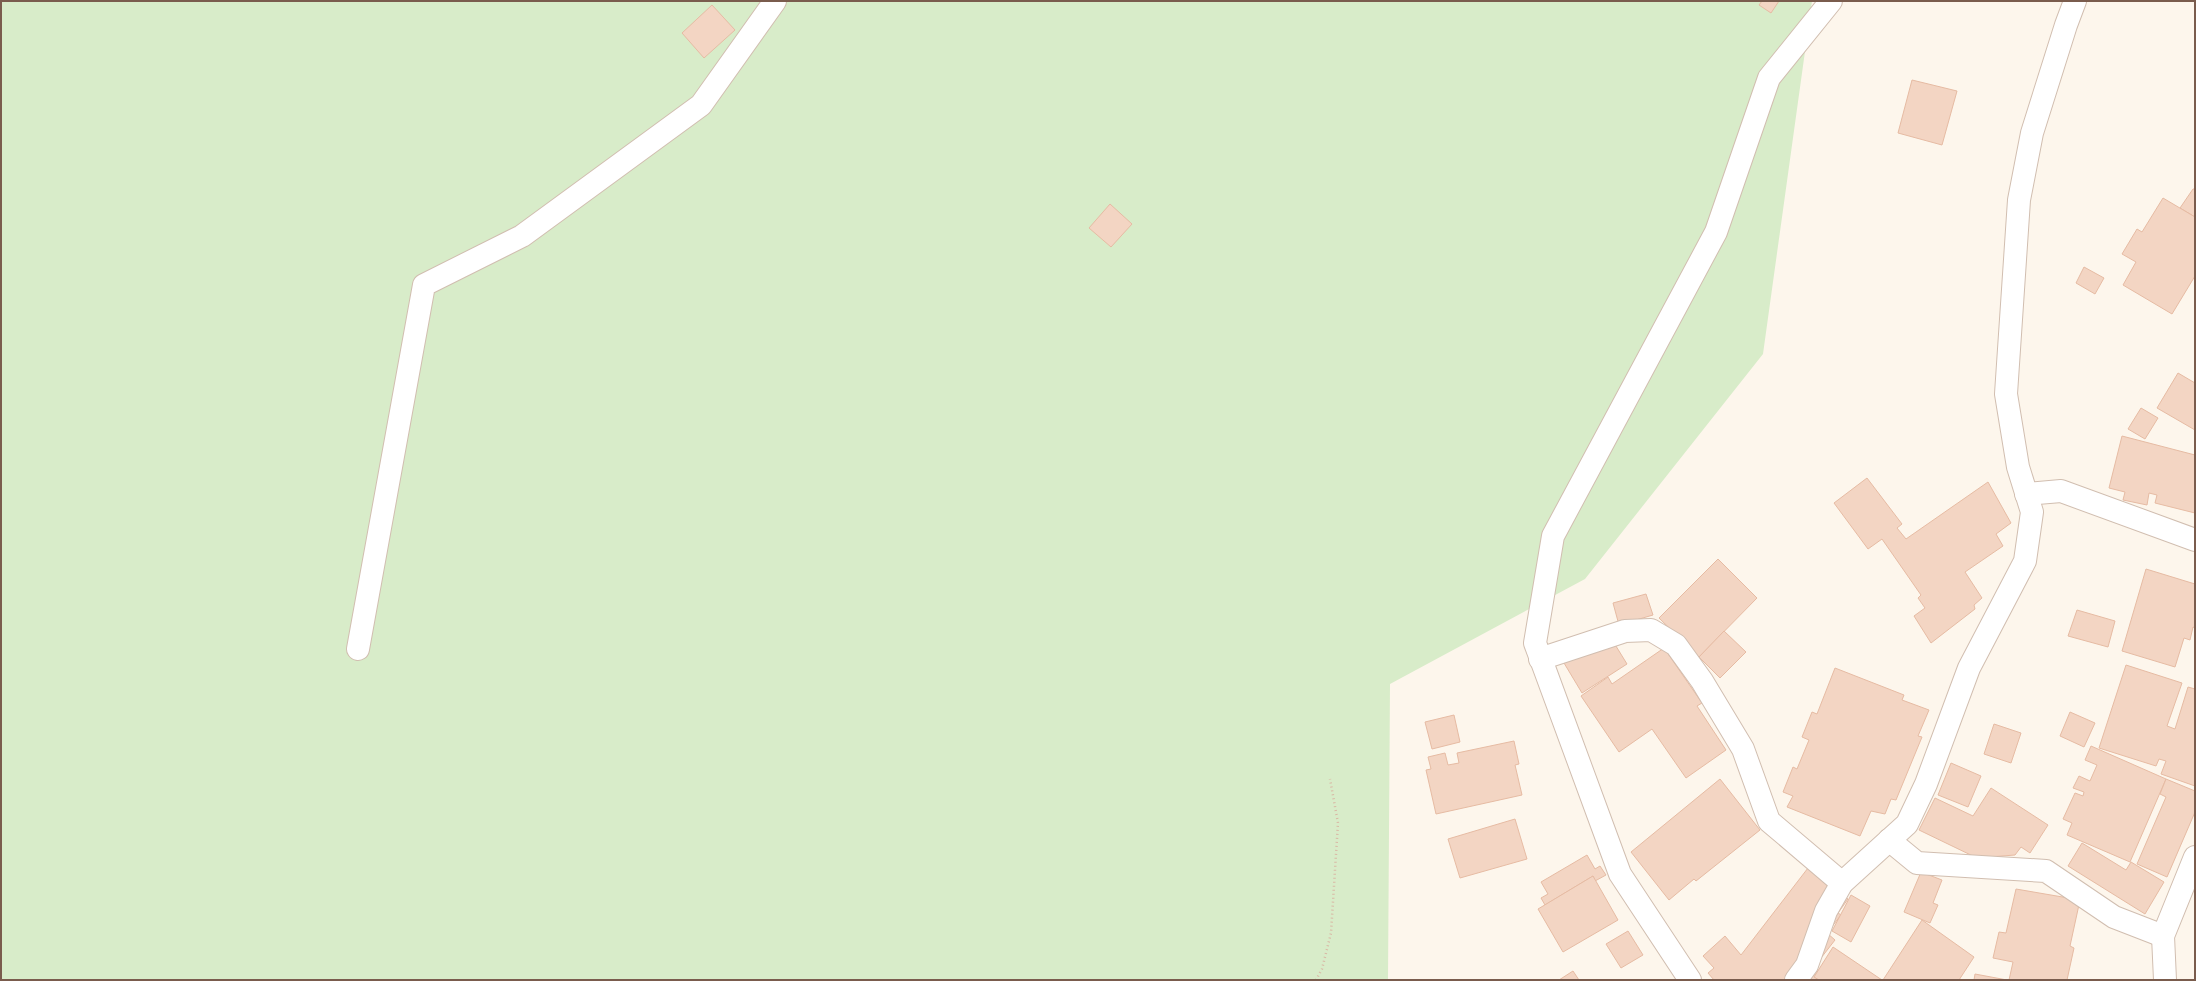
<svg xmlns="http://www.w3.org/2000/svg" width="2196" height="981" viewBox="0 0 2196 981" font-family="'PT Sans Narrow',sans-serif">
<rect width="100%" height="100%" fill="#fdf6ec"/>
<polygon fill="#d8ecc9" points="1,1 1812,1 1763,354 1585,579 1390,684 1388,980 1,980"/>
<g fill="#f3d5c3" stroke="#e6bba3">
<polygon points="1762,1 1779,1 1771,13 1759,5"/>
<polygon points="712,5 735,30 704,58 682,33"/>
<polygon points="1912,80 1957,91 1942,145 1898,133"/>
<polygon points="2193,189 2195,189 2195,217 2180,208"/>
<polygon points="2163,198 2195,217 2195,276 2172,314 2123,285 2136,262 2122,254 2137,229 2142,232"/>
<polygon points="1110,204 1132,224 1111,247 1089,228"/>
<polygon points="2084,267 2104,278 2095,294 2076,283"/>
<polygon points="2178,373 2195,383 2195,430 2157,408"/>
<polygon points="2141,408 2158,418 2145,439 2128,429"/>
<polygon points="2122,436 2195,455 2195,513 2155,503 2157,495 2149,493 2147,505 2123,500 2125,492 2109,488"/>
<polygon points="1867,478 1902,524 1897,528 1906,539 1988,482 2011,523 1996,534 2003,546 1965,572 1982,598 1974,605 1975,609 1931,643 1914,616 1925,608 1918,598 1921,595 1882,539 1868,549 1834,503"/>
<polygon points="1718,559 1757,598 1699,657 1659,618"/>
<polygon points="2146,569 2195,584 2195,628 2193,627 2190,640 2184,638 2175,667 2122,651"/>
<polygon points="1646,594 1653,615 1619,625 1613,603"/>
<polygon points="2077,610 2115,621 2108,647 2068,636"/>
<polygon points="1724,631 1746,652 1720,678 1699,657"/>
<polygon points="1611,638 1627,664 1582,693 1561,658"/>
<polygon points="1664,648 1702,703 1697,706 1726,750 1686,778 1652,729 1619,752 1581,696 1608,677 1612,684"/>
<polygon points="2126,665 2182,683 2167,726 2175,729 2188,687 2195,689 2195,786 2161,774 2166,761 2159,759 2156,766 2099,748"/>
<polygon points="1835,668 1904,695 1902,700 1929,710 1918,736 1922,737 1896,800 1891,799 1885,814 1871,811 1860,836 1787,807 1793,796 1783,792 1793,767 1797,769 1809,740 1802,737 1812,712 1817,714"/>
<polygon points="2070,712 2095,723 2084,747 2060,736"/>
<polygon points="1454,715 1460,742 1432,749 1425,722"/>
<polygon points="1994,724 2021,733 2011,763 1984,754"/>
<polygon points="1514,741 1519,764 1515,765 1522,795 1436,814 1426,770 1431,769 1428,757 1445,753 1448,765 1459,763 1457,753"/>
<polygon points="2091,746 2166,779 2130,862 2067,835 2072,823 2063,819 2075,793 2083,796 2084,792 2073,788 2079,776 2090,781 2097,765 2085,760"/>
<polygon points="1951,763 1981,776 1968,807 1938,795"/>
<polygon points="1720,779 1760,830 1696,881 1694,879 1669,900 1631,852"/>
<polygon points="2166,779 2195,791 2195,812 2167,877 2137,864 2166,797 2160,794"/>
<polygon points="1991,788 2048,825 2030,853 2021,847 2015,855 1977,858 1919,830 1935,798 1973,816"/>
<polygon points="1515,819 1527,859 1460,878 1448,839"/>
<polygon points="2082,843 2126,870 2131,862 2164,882 2145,914 2068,866"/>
<polygon points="1587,855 1595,869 1600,866 1606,875 1595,881 1593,876 1545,905 1541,898 1548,894 1541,882"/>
<polygon points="1808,868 1848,899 1838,913 1841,915 1827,933 1835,940 1814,967 1822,973 1816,980 1714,980 1708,973 1714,968 1703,956 1725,936 1741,955"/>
<polygon points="1921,872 1942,880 1933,903 1938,905 1930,923 1904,912"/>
<polygon points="1593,876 1618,920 1563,952 1538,909"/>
<polygon points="2016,889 2080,900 2070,946 2074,948 2067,980 2009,980 2013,962 1993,958 1999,932 2006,933"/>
<polygon points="1851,895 1870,906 1851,942 1832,931"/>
<polygon points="1922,920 1974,957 1959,980 1883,980"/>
<polygon points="1628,931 1643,955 1621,968 1606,944"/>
<polygon points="1833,947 1882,980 1819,980 1814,977"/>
<polygon points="1573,971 1579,980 1559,980"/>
<polygon points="1975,974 2007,980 1974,980"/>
</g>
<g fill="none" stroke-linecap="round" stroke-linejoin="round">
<g stroke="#d1beb0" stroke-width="24">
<g id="minor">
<polyline points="2026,494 2061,491 2195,540"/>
<polyline points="358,649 424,285 522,236 701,105 775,1"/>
<polyline points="1540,659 1625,631 1651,630 1676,645 1702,681 1743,749 1769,821 1842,883"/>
<polyline points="1889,840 1917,863 2046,871 2114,917 2163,936"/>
<polyline points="1690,980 1620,874 1535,643 1553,536 1716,232 1769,78 1831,1"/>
<polyline points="1796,980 1807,965 1826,911 1842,883 1907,824 1926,784 1969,668 2025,561 2032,512 2018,467 2006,394 2019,200 2032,133 2066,25 2075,1"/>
<polyline points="2165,980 2163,936 2195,857"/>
</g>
</g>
<polyline stroke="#d9b8a5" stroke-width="2.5" stroke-dasharray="1 3" stroke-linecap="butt" points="1316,980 1322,969 1331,933 1338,823 1330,779"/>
<use href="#minor" stroke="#fff" stroke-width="22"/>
</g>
<rect width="2196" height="981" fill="none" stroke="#7a5c4d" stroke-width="4"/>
</svg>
